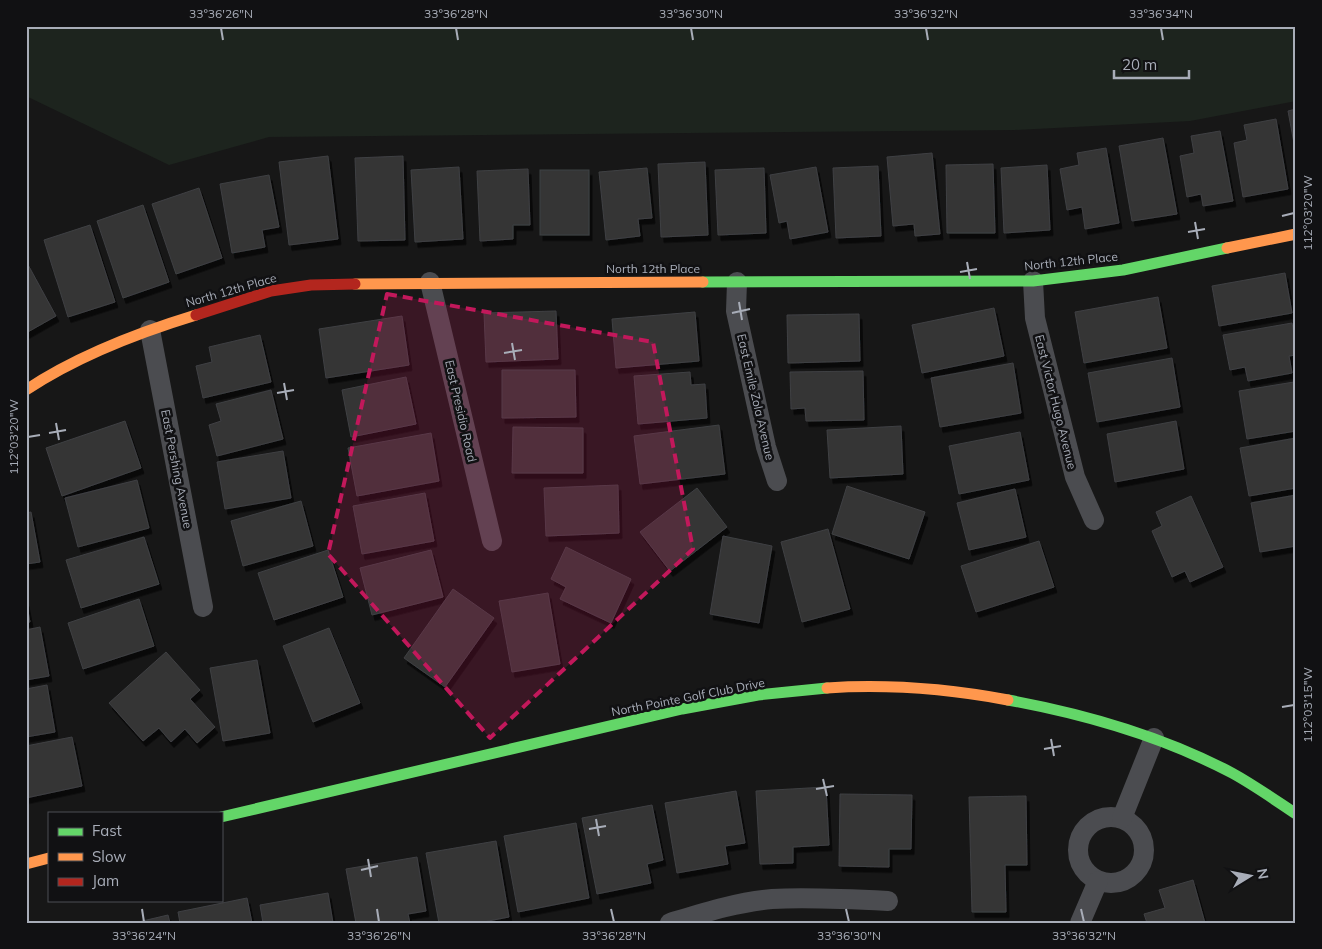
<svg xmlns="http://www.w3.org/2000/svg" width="1322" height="949" viewBox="0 0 1322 949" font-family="Mulish,sans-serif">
<defs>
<filter id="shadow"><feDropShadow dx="3" dy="5.5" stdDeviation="0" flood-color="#0009"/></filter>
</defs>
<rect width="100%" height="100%" fill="#171717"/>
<polygon fill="#1d241e" points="26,26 1296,26 1296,101 1190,121 1015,130 269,137 169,165 26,96"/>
<g fill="#353536" stroke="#3f4043" filter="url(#shadow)">
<polygon points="1296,109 1296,154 1288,111"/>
<polygon points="1276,119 1288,189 1243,197 1234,143 1247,140 1244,125"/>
<polygon points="1220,131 1233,201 1203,206 1201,194 1187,197 1180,156 1194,153 1191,136"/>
<polygon points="1163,138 1177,214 1132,221 1119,146"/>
<polygon points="1106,148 1119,223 1085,229 1082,207 1067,210 1060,169 1079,165 1077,153"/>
<polygon points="932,153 940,234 915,236 914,224 893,226 887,157"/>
<polygon points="328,156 338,239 289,245 279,162"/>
<polygon points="403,156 405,240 358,241 355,158"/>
<polygon points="705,162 708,235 661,237 658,164"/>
<polygon points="993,164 995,233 947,233 946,165"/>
<polygon points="1047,165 1050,230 1004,233 1001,168"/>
<polygon points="878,166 881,236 836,238 833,168"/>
<polygon points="459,167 463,239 415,242 411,170"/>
<polygon points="816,167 828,232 790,239 787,221 779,223 770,175"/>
<polygon points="647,168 652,218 638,219 640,236 606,240 599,172"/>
<polygon points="764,168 766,233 718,235 715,170"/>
<polygon points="528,169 530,225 513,225 513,239 480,241 477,171"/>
<rect x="540" y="170" width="49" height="65"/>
<polygon points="269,175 279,227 262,230 265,247 232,253 220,184"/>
<polygon points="199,188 222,258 176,274 152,204"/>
<polygon points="143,205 169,282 123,298 97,221"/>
<polygon points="90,225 115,302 68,317 44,240"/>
<polygon points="26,261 56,316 26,333"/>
<polygon points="1285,273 1292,313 1219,326 1212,286"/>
<polygon points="1158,297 1167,348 1084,363 1075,312"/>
<polygon points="994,308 1004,356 922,373 912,325"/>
<polygon points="556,311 558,359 486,362 484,313"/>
<polygon points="695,312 699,361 616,368 612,319"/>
<polygon points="859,314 860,361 788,363 787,315"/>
<polygon points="402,316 409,365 326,378 319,329"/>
<polygon points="1292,323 1296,345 1296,355 1289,356 1292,373 1248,381 1245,367 1230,370 1223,335"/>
<polygon points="260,335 271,382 203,398 196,366 212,362 209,347"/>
<polygon points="1172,358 1180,407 1097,422 1088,373"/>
<polygon points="1013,363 1021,413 940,427 931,378"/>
<polygon points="502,370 575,370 576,417 502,418"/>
<polygon points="863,371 864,420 806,421 805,408 791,409 790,372"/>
<polygon points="690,372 691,385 705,384 707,418 638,424 634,376"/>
<polygon points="406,377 416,424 351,437 342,390"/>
<polygon points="1294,382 1296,431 1247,439 1239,391"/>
<polygon points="271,390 283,439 217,456 209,425 221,421 216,404"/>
<polygon points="125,421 141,468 62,496 46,448"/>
<polygon points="1176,421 1184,469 1115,482 1107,434"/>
<polygon points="719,425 725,474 640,484 634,436"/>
<polygon points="901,426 903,474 830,478 827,430"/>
<polygon points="513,427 583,428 583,473 512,473"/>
<polygon points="1020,432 1029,480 959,494 949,446"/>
<polygon points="431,433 439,481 357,496 348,448"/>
<polygon points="1296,438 1296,488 1249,496 1240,448"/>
<polygon points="283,451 291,498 225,509 217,462"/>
<polygon points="137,480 149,528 78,547 65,498"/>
<polygon points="618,485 619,533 546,536 544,488"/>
<polygon points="847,486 925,512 909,559 832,534"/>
<polygon points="697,488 727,527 670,571 640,532"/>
<polygon points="1015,489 1026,537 969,550 957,503"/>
<polygon points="425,493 434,541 362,554 353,506"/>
<polygon points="1296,495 1296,546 1260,552 1251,503"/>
<polygon points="1191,496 1223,567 1190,582 1185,571 1172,577 1152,531 1162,526 1156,512"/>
<polygon points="301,501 313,546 243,566 231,521"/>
<polygon points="31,512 40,562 26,564 26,513"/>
<polygon points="828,529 850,609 802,622 781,542"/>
<polygon points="723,536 772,546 759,623 710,614"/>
<polygon points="144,537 159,584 81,608 66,560"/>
<polygon points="1039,541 1054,587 976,612 961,566"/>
<polygon points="566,547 631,579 611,623 560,599 566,587 551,579"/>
<polygon points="328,550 343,597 274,620 258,573"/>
<polygon points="431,550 443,597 372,615 360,568"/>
<polygon points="453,589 494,618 445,687 404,658"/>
<polygon points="548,593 560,664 512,672 499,601"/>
<polygon points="139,599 154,646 83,669 68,623"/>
<polygon points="26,601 30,622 26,622"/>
<polygon points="40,627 49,676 26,680 26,630"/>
<polygon points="329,628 360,703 313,722 283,646"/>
<polygon points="166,652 200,690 190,699 215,727 197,743 185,729 171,742 159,728 143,741 109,703"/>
<polygon points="257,660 270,733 223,741 210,668"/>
<polygon points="47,685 55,732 26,737 26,689"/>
<polygon points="72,737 82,786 26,798 26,746"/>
<polygon points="826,787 829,845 793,847 793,863 760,864 756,791"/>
<polygon points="736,791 745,843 725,846 728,864 677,873 665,803"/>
<polygon points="840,794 912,795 911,849 889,849 889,867 839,866"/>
<polygon points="1026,796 1027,865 1005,865 1006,912 972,912 969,797"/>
<polygon points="652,805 663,860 647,864 651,883 597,894 582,818"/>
<polygon points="576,823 589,898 518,912 504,836"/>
<polygon points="496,841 509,917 478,923 439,923 426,853"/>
<polygon points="417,857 426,911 408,914 410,923 356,923 346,869"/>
<polygon points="1193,880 1205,923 1147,923 1144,914 1165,908 1159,890"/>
<polygon points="328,893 333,923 263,923 260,905"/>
<polygon points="247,898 252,923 180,923 178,912"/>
<polygon points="168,915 170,923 134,923"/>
</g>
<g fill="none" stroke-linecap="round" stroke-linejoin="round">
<g stroke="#4b4c50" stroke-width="20">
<polyline points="1033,281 1035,318 1075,477 1094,520"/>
<polyline points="430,282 492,541"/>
<polyline points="737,282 736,311 766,447 777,481"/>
<polyline points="150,330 203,607"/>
<circle cx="1111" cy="850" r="33"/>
<polyline points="1122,818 1154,738"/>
<path d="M 670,923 C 703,913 737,902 772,899 C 810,897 849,899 888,901"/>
<polyline points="1080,923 1098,881"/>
</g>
<g stroke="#63d668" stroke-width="11">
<polyline points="703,282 1033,281 1123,270 1227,248"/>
<path d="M 1008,700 C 1085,714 1162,736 1232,773 C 1254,785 1275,800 1296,814"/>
<polyline points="221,817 682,709 758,695 827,688"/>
</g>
<g stroke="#ff974d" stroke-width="11">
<polyline points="1227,248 1296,234"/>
<polyline points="355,284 703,282"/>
<path d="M 26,390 C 77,356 137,333 196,315"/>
<path d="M 827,688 C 887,684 949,689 1008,700"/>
<polyline points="26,864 49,858"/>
</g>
<polyline stroke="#b3261e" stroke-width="11" points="196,315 271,291 311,285 355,284"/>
</g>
<path fill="#c2185b" fill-opacity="0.2" stroke="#c2185b" stroke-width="4" stroke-dasharray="10 6" stroke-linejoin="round" d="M 387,294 L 653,342 L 693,549 L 490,738 L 328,554 Z"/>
<path fill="none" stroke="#a8adb8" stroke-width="2" d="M 221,28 L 223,40M 456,28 L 458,40M 691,28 L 693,40M 926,28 L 928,40M 1161,28 L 1163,40M 1282,216 L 1294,213M 1195,222 L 1198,239M 1188,232 L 1205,229M 967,262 L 970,279M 960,272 L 977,269M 739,302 L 742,320M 732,313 L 750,309M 512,343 L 515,360M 504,353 L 522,350M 284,383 L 287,400M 277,393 L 294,390M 56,423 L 59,440M 49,433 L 66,430M 28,437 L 40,435M 1282,707 L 1294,705M 1051,739 L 1054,756M 1044,749 L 1061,746M 823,779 L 827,796M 816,789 L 834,786M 596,819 L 599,836M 589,829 L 606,826M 368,859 L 371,877M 361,870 L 378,866M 142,909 L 144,922M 377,909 L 379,922M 611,909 L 614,922M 846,909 L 849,922M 1081,909 L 1084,922"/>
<g text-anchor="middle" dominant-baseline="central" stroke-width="5" stroke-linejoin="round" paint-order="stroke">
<g font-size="12" fill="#a8adb8" stroke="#111113">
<text transform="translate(1071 261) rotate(-6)">North 12th Place</text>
<text x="653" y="268">North 12th Place</text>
<text transform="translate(231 290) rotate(-16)">North 12th Place</text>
<text transform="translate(756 397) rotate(77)">East Emile Zola Avenue</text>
<text transform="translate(1056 402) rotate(76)">East Victor Hugo Avenue</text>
<text transform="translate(461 411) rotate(77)">East Presidio Road</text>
<text transform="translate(177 469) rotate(79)">East Pershing Avenue</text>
<text transform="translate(688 697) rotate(-11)">North Pointe Golf Club Drive</text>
</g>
</g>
<rect width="1322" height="949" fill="none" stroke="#111113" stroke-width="55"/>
<rect x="48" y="812" width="175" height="90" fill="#111113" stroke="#4d4f55"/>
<rect x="58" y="828" width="25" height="8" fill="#63d668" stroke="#4d4f55"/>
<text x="92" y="836" font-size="15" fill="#a8adb8">Fast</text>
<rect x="58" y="853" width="25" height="8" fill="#ff974d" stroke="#4d4f55"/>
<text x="92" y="862" font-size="15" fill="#a8adb8">Slow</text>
<rect x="58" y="878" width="25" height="8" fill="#b3261e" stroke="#4d4f55"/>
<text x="92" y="886" font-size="15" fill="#a8adb8">Jam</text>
<g transform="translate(1250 876) rotate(80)" stroke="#111113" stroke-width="4" paint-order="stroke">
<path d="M0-4L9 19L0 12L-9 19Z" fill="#a8adb8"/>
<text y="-8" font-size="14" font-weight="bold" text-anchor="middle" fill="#a8adb8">N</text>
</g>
<path d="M1114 70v8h75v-8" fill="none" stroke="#a8adb8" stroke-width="2.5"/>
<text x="1122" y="70" font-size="15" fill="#a8adb8" stroke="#111113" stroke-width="4" paint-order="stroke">20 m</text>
<rect x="28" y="28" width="1266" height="894" fill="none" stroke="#a8adb8" stroke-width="2"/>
<g font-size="12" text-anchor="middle" fill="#a8adb8">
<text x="221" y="18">33°36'26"N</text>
<text x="456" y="18">33°36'28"N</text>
<text x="691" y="18">33°36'30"N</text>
<text x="926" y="18">33°36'32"N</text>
<text x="1161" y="18">33°36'34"N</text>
<text transform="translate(1308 213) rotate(-90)" y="4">112°03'20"W</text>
<text transform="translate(14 437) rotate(-90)" y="4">112°03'20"W</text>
<text transform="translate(1308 705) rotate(-90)" y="4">112°03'15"W</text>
<text x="144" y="940">33°36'24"N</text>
<text x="379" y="940">33°36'26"N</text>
<text x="614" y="940">33°36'28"N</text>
<text x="849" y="940">33°36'30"N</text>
<text x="1084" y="940">33°36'32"N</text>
</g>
</svg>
